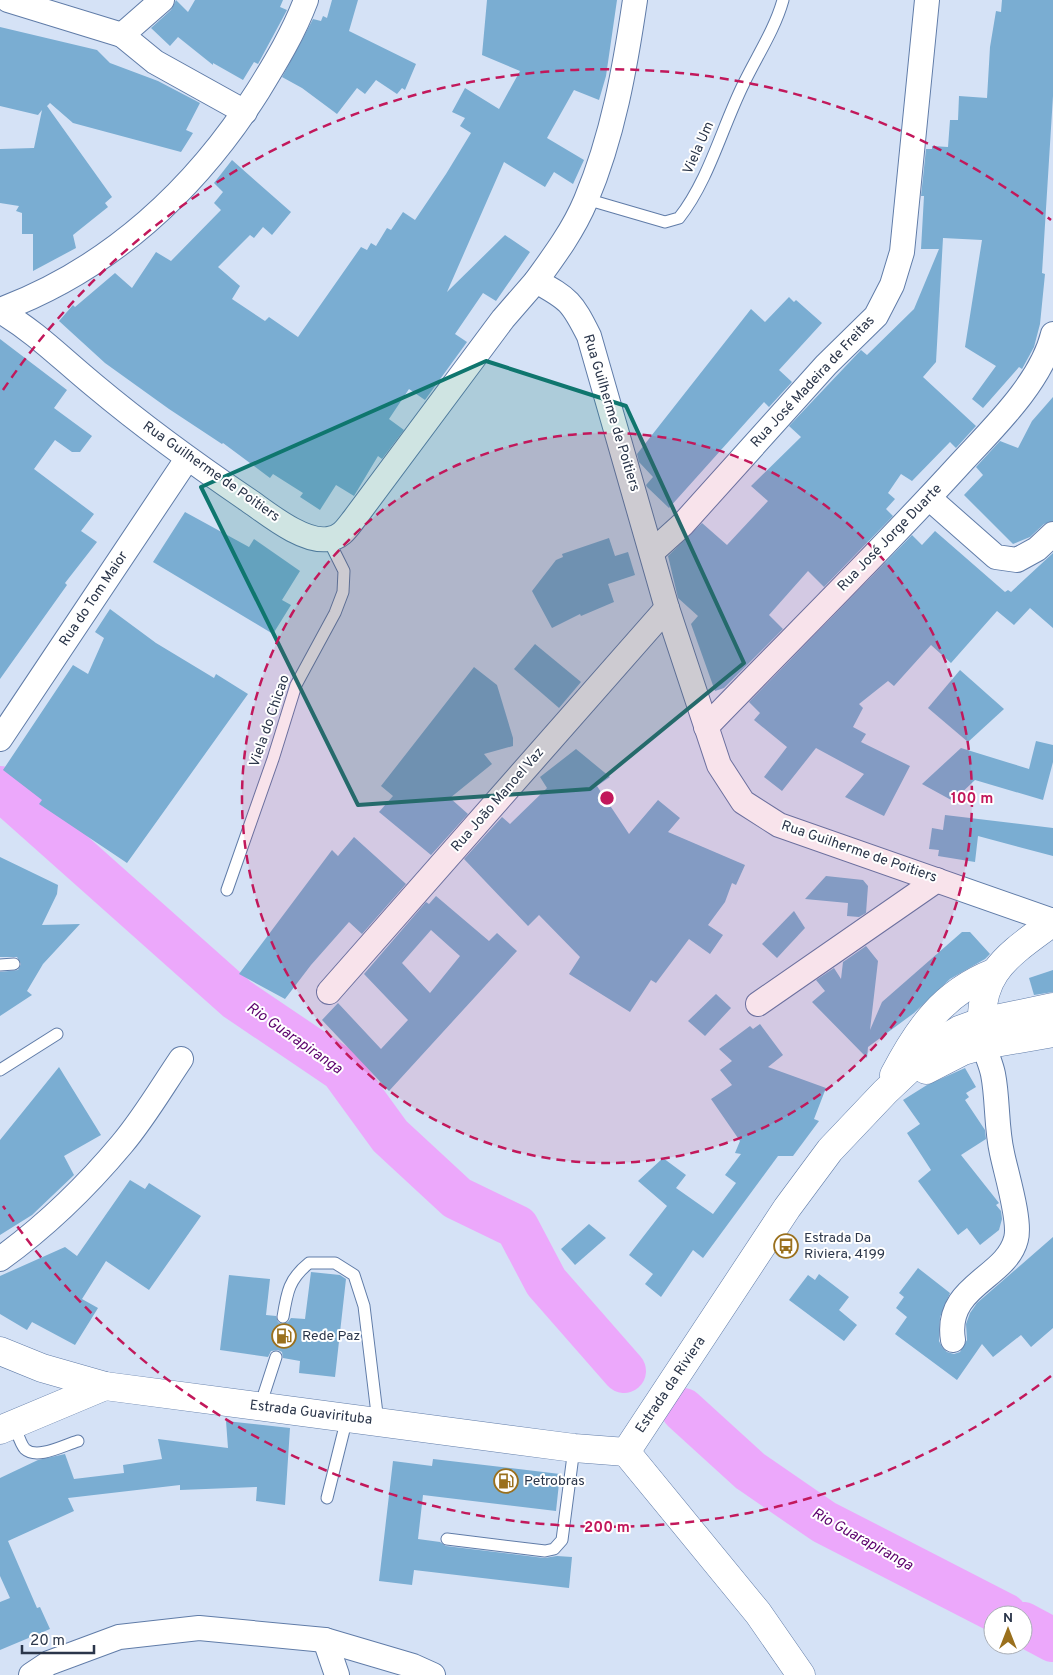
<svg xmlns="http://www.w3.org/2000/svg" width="1053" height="1675" viewBox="0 0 1053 1675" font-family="Overpass,sans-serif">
<rect width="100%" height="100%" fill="#d5e2f6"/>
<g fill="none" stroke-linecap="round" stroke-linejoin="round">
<g stroke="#eca8fb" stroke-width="44">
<polyline points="0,788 237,999 342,1070 390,1136 457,1198 517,1227 546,1282 624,1371"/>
<polyline points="683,1410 750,1471 824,1522 1005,1615"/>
<polyline points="1023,1624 1053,1640"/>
</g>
</g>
<g fill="#7aadd2" fill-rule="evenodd">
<polygon points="176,0 188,12 195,0 283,0 280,7 287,10 258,64 254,62 243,80 213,63 213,65 178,37 170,46 151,28 171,10"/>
<polygon points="332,0 358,0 349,31 416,64 405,90 402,88 397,94 376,80 365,94 357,88 337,114 302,88 282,77 313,19 321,21 323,16 327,18"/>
<polygon points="487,0 617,0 606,76 599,100 574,90 547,138 584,160 573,184 554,172 545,187 504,162 447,292 505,235 530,252 496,301 483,293 455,334 467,342 425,400 409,389 389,419 404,430 382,459 378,456 354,496 336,485 320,510 300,497 303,493 273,474 270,478 223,443 222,444 169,409 105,363 59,321 73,305 75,307 115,273 132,288 156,252 171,261 221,210 214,203 223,192 214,183 232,160 291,212 272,235 263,227 254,238 250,235 218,267 240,286 232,299 265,321 269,317 298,337 361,247 367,250 371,243 376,246 387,228 391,230 403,212 415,220 446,174 471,133 460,126 465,118 452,112 465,88 499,109 520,71 482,55"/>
<polygon points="1002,0 1053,0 1053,96 1042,273 1045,274 1040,324 1034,347 1022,369 1019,367 983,408 972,399 996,366 965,347 982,240 943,238 936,362 923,377 976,426 956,448 950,442 912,481 901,474 888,493 895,499 886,509 893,516 824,587 808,571 769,615 783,629 724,688 715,691 691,624 698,616 678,598 668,556 702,523 727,545 768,501 751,486 801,437 789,426 861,350 867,355 914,309 939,249 921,249 924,196 921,196 926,149 932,149 932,146 948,147 950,120 958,120 959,96 987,98 990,47 996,11 1001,12"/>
<polygon points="0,27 97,50 110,63 158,81 200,103 186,130 193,133 181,152 73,123 50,103 47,106 112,197 105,203 108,207 73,235 76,248 33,271 33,234 22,234 22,213 16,211 19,206 0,203 0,149 34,148 42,110 38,115 0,106"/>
<polygon points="789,297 794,302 796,300 822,323 779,370 792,382 769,407 764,402 669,508 647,487 646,485 653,477 639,462 637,454 751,309 765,322"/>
<polygon points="0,339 67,390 54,408 92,436 80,452 72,452 55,440 34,469 94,514 81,531 97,542 65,583 67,585 0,679"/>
<polygon points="1053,397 1053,521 1044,524 1030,537 1013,544 964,495 983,475 976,467 1000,441 1018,448 1032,421"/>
<polygon points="185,512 249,547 254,539 300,571 282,600 291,605 273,634 153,562"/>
<polygon points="935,531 1005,592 1008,590 1011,592 1053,553 1053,628 1030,608 1014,625 997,611 951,663 931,645 894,686 888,681 859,704 863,708 853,727 866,734 861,742 910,766 884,816 845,797 864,774 816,748 782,791 764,777 787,747 754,720 760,713 749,702 912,535 922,545"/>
<polygon points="609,538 615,556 628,552 635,575 608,584 614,602 581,616 580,614 552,628 532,591 556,560 563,557 562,554"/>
<polygon points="110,609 156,643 214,678 216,674 248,694 127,863 39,804 42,800 3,770 73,665 88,674 104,638 95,632"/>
<polygon points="535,644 581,682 559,708 514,669"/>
<polygon points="474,667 497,685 513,738 513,746 484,754 492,764 450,798 468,814 431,855 379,812 393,796 381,786"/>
<polygon points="960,670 1004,709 968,742 928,708"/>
<polygon points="1036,741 1053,745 1053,762 1043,800 975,780 953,801 922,784 961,748 1029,769"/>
<polygon points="576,749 610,777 597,786 629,834 658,800 680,818 668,832 745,865 736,885 732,883 725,902 708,925 723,935 710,954 689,939 656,983 651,980 630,1012 569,974 580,957 539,915 528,926 464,859 502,817 510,824 547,788 540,777"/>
<polygon points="945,815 1053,828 1053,856 978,836 975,862 938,856 939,850 929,849 932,828 943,830"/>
<polygon points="354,837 406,884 362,934 349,922 311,965 285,999 239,974 332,850 338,856"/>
<polygon points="0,857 58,885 57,894 42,925 80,924 43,964 27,991 32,995 0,1016 0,972 18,970 21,964 17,957 0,957"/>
<polygon points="826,876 863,880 868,886 866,913 859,917 847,916 848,903 805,899"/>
<path d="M 436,896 L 489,941 L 497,933 L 517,951 L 389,1091 L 322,1020 L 338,1003 L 381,1049 L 408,1020 L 364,974 L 426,902 L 429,904 ZM 431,930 L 460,956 L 430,993 L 402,963 Z"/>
<polygon points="794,911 805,928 777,958 762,944"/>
<polygon points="962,932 970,932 990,954 985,959 950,979 914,1013 868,1047 867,1058 812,1002 825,991 816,980 834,968 841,979 843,962 866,946 878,961 870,1030 882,1002"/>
<polygon points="1053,970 1053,992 1034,995 1029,978"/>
<polygon points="716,994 731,1008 705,1036 688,1021"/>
<polygon points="760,1024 783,1055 768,1067 826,1088 814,1119 819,1121 793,1156 778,1156 703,1258 693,1250 661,1297 645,1284 653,1274 629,1255 667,1206 638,1181 663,1158 686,1175 676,1188 713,1214 736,1183 725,1175 741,1154 735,1153 740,1141 711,1099 732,1085 720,1070 732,1061 719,1049 750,1026 753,1029"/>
<polygon points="59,1067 101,1135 64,1156 74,1175 32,1215 0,1235 0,1140"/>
<polygon points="965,1068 976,1087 966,1093 969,1097 965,1100 985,1130 986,1139 961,1155 999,1203 996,1205 1001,1211 1002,1219 999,1230 980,1245 967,1228 958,1235 918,1181 931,1170 907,1133 920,1124 903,1100 927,1085"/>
<polygon points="130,1180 145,1189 149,1183 201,1216 149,1290 106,1261 82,1299 98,1308 75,1345 32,1322 27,1330 0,1314 0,1276 65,1247 77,1256"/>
<polygon points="589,1224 606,1238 575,1265 561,1249"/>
<polygon points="1053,1237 1053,1328 1031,1347 1021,1335 993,1357 982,1344 957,1380 895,1334 907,1317 896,1308 904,1297 899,1293 918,1268 950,1293 940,1317 939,1341 942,1347 947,1352 954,1354 960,1352 967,1340 966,1324 970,1313 977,1303"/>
<polygon points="311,1272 340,1275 346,1279 335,1377 299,1373 300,1361 283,1358 282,1352 278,1350 271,1351 268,1357 220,1350 229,1275 270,1279 266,1315 276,1316 278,1322 282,1324 288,1322 291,1318 305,1319"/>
<polygon points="819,1274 849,1297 839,1310 857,1325 844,1341 789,1300 808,1275 815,1280"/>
<polygon points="226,1421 290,1428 285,1505 256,1501 257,1487 180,1490 180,1485 68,1498 74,1511 8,1541 37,1608 40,1607 50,1629 0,1650 0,1602 10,1598 0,1576 0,1478 38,1460 65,1454 74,1479 124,1473 123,1465 162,1459 158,1439 228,1448"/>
<polygon points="433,1459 560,1474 556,1511 423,1495 418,1539 440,1542 446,1546 544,1558 557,1556 572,1557 569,1588 414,1570 412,1585 379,1581 393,1461 432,1466"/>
</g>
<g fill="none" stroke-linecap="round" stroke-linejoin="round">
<g stroke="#607ca8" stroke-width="13">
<g id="lane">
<path d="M 586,199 L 665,222 L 679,218 C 709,180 722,127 744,83 C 757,56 775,29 783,0"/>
<polyline points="227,890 273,759 296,685 335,613 343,592 344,571 328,539"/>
<polyline points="0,965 14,964"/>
<polyline points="0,1070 57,1034"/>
<path d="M 283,1317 C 287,1292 289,1279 309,1263 L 335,1263 L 354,1275 L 364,1306 L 378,1422"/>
<polyline points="260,1406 276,1357"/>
<path d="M 14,1424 C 17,1431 20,1444 25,1449 C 37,1460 64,1445 78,1441"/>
<polyline points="327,1498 347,1418"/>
<polyline points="447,1539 545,1551 554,1549 562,1540 574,1448"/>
</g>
</g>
<g stroke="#607ca8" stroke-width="26">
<g id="street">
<polyline points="8,0 122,35 155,62 245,112"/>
<polyline points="122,35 162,0"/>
<path d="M 536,281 C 555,255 574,229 586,200 C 613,136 625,68 635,0"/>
<path d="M 0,310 C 110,269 196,189 258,91 C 276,62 294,32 306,0"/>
<path d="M 0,311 C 36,332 63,360 95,386 C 144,427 195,464 248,500 C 267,513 303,543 328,539 C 341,538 347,528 354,519 L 503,319 L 536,281 C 569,299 572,302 589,336 L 667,608 L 719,765 L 743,802 L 779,825 L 1053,921"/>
<polyline points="929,498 996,557 1017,560 1037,549 1053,534"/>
<polyline points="652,552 683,524 826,365 876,316 892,285 902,252 927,0"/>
<path d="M 706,727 C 790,640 877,555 959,465 C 992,429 1041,383 1053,334"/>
<polyline points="0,739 187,459"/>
<polyline points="329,992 667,608"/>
<polyline points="758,1004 937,880"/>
<path d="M 0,1259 C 46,1226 86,1187 122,1144 C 144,1118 162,1087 181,1059"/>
<path d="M 953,1340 C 944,1285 1006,1279 1016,1239 C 1021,1221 1006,1173 1002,1153 C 996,1127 998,1099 993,1074 C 991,1064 986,1054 984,1045"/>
<polyline points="325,1640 337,1675"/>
<polyline points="31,1675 49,1663 119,1637 199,1628 325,1640 413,1666 433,1675"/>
</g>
</g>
<g stroke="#607ca8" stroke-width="29">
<g id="secondary">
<path d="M 983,1038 C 975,974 1007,956 1053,922"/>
<polyline points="926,1070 963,1051 984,1045 1053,1033"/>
<path d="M 894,1075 C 918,1029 943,993 993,973"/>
<polyline points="0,1351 42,1368 105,1386 574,1448 626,1452"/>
<polyline points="0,1430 105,1386"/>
<polyline points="626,1452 787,1208 830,1150 885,1092 937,1043 959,1030 981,1022 1053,1007"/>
<polyline points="626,1452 758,1613 801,1675"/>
</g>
</g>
<use href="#lane" stroke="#fff" stroke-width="11"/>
<use href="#street" stroke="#fff" stroke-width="24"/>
<use href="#secondary" stroke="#fff" stroke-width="28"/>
</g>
<path fill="#0f766e" fill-opacity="0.2" stroke="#0f766e" stroke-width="4" stroke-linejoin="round" d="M 486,361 L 626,406 L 744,663 L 590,789 L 358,805 L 201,487 Z"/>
<circle cx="607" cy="798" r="365" fill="#c2185b" fill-opacity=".12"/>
<g fill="none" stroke="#c2185b" stroke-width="2.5" stroke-dasharray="9 6">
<circle cx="607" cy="798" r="365"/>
<path d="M1051 1376A729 729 0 0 1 3 1206M3 390A729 729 0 0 1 1051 220"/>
</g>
<defs>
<g id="bus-ring" transform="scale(1.25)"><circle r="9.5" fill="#fff" stroke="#9a701d" stroke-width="1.5"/><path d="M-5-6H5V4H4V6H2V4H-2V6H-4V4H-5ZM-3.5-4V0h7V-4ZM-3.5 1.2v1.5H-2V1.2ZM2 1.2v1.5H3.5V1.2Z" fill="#9a701d"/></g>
<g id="fuel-ring" transform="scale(1.25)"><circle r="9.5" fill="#fff" stroke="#9a701d" stroke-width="1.5"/><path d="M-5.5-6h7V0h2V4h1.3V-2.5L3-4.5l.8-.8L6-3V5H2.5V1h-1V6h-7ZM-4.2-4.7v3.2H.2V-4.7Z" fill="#9a701d"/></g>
</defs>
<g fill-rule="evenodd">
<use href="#bus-ring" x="786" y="1246"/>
<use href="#fuel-ring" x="284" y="1336"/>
<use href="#fuel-ring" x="506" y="1481"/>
</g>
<g text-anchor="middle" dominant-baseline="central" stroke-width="4" stroke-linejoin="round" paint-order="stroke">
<g font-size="14" fill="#2b364a" stroke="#fff">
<text transform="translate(699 148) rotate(-66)">Viela Um</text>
<text transform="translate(813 382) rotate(-47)">Rua José Madeira de Freitas</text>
<text transform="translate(611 413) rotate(73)">Rua Guilherme de Poitiers</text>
<text transform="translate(211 472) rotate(35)">Rua Guilherme de Poitiers</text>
<text transform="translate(890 538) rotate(-46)">Rua José Jorge Duarte</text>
<text transform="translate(94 599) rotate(-56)">Rua do Tom Maior</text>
<text transform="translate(270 721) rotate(-71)">Viela do Chicao</text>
<text transform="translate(498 800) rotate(-49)">Rua João Manoel Vaz</text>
<text transform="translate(859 852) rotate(19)">Rua Guilherme de Poitiers</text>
<text transform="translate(671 1385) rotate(-56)">Estrada da Riviera</text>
<text transform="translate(311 1413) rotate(7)">Estrada Guavirituba</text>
</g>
<g font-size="14" fill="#2b364a" stroke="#fff" text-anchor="start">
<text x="804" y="1238">Estrada Da<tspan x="804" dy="16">Riviera, 4199</tspan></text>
<text x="302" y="1336">Rede Paz</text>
<text x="524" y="1481">Petrobras</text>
</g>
<g font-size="15" font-style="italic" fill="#5c026d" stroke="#fff">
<text transform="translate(294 1039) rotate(35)">Rio Guarapiranga</text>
<text transform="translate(862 1540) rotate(29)">Rio Guarapiranga</text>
</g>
</g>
<circle cx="607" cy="798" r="8" fill="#c2185b" stroke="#fff" stroke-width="2.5"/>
<g font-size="15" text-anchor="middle" font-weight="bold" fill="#c2185b" stroke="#fff" stroke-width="4" stroke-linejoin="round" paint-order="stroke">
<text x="972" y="803">100 m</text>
<text x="607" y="1532">200 m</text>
</g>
<g transform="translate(1008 1630)"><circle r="24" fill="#ffffff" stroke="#aaafb7"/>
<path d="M0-4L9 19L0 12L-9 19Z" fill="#9a701d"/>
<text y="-8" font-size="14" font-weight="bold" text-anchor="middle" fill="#2b364a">N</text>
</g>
<path d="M22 1645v8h72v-8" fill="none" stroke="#2b364a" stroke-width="2.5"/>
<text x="30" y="1645" font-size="15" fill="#2b364a" stroke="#ffffff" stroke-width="4" paint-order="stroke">20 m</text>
</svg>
